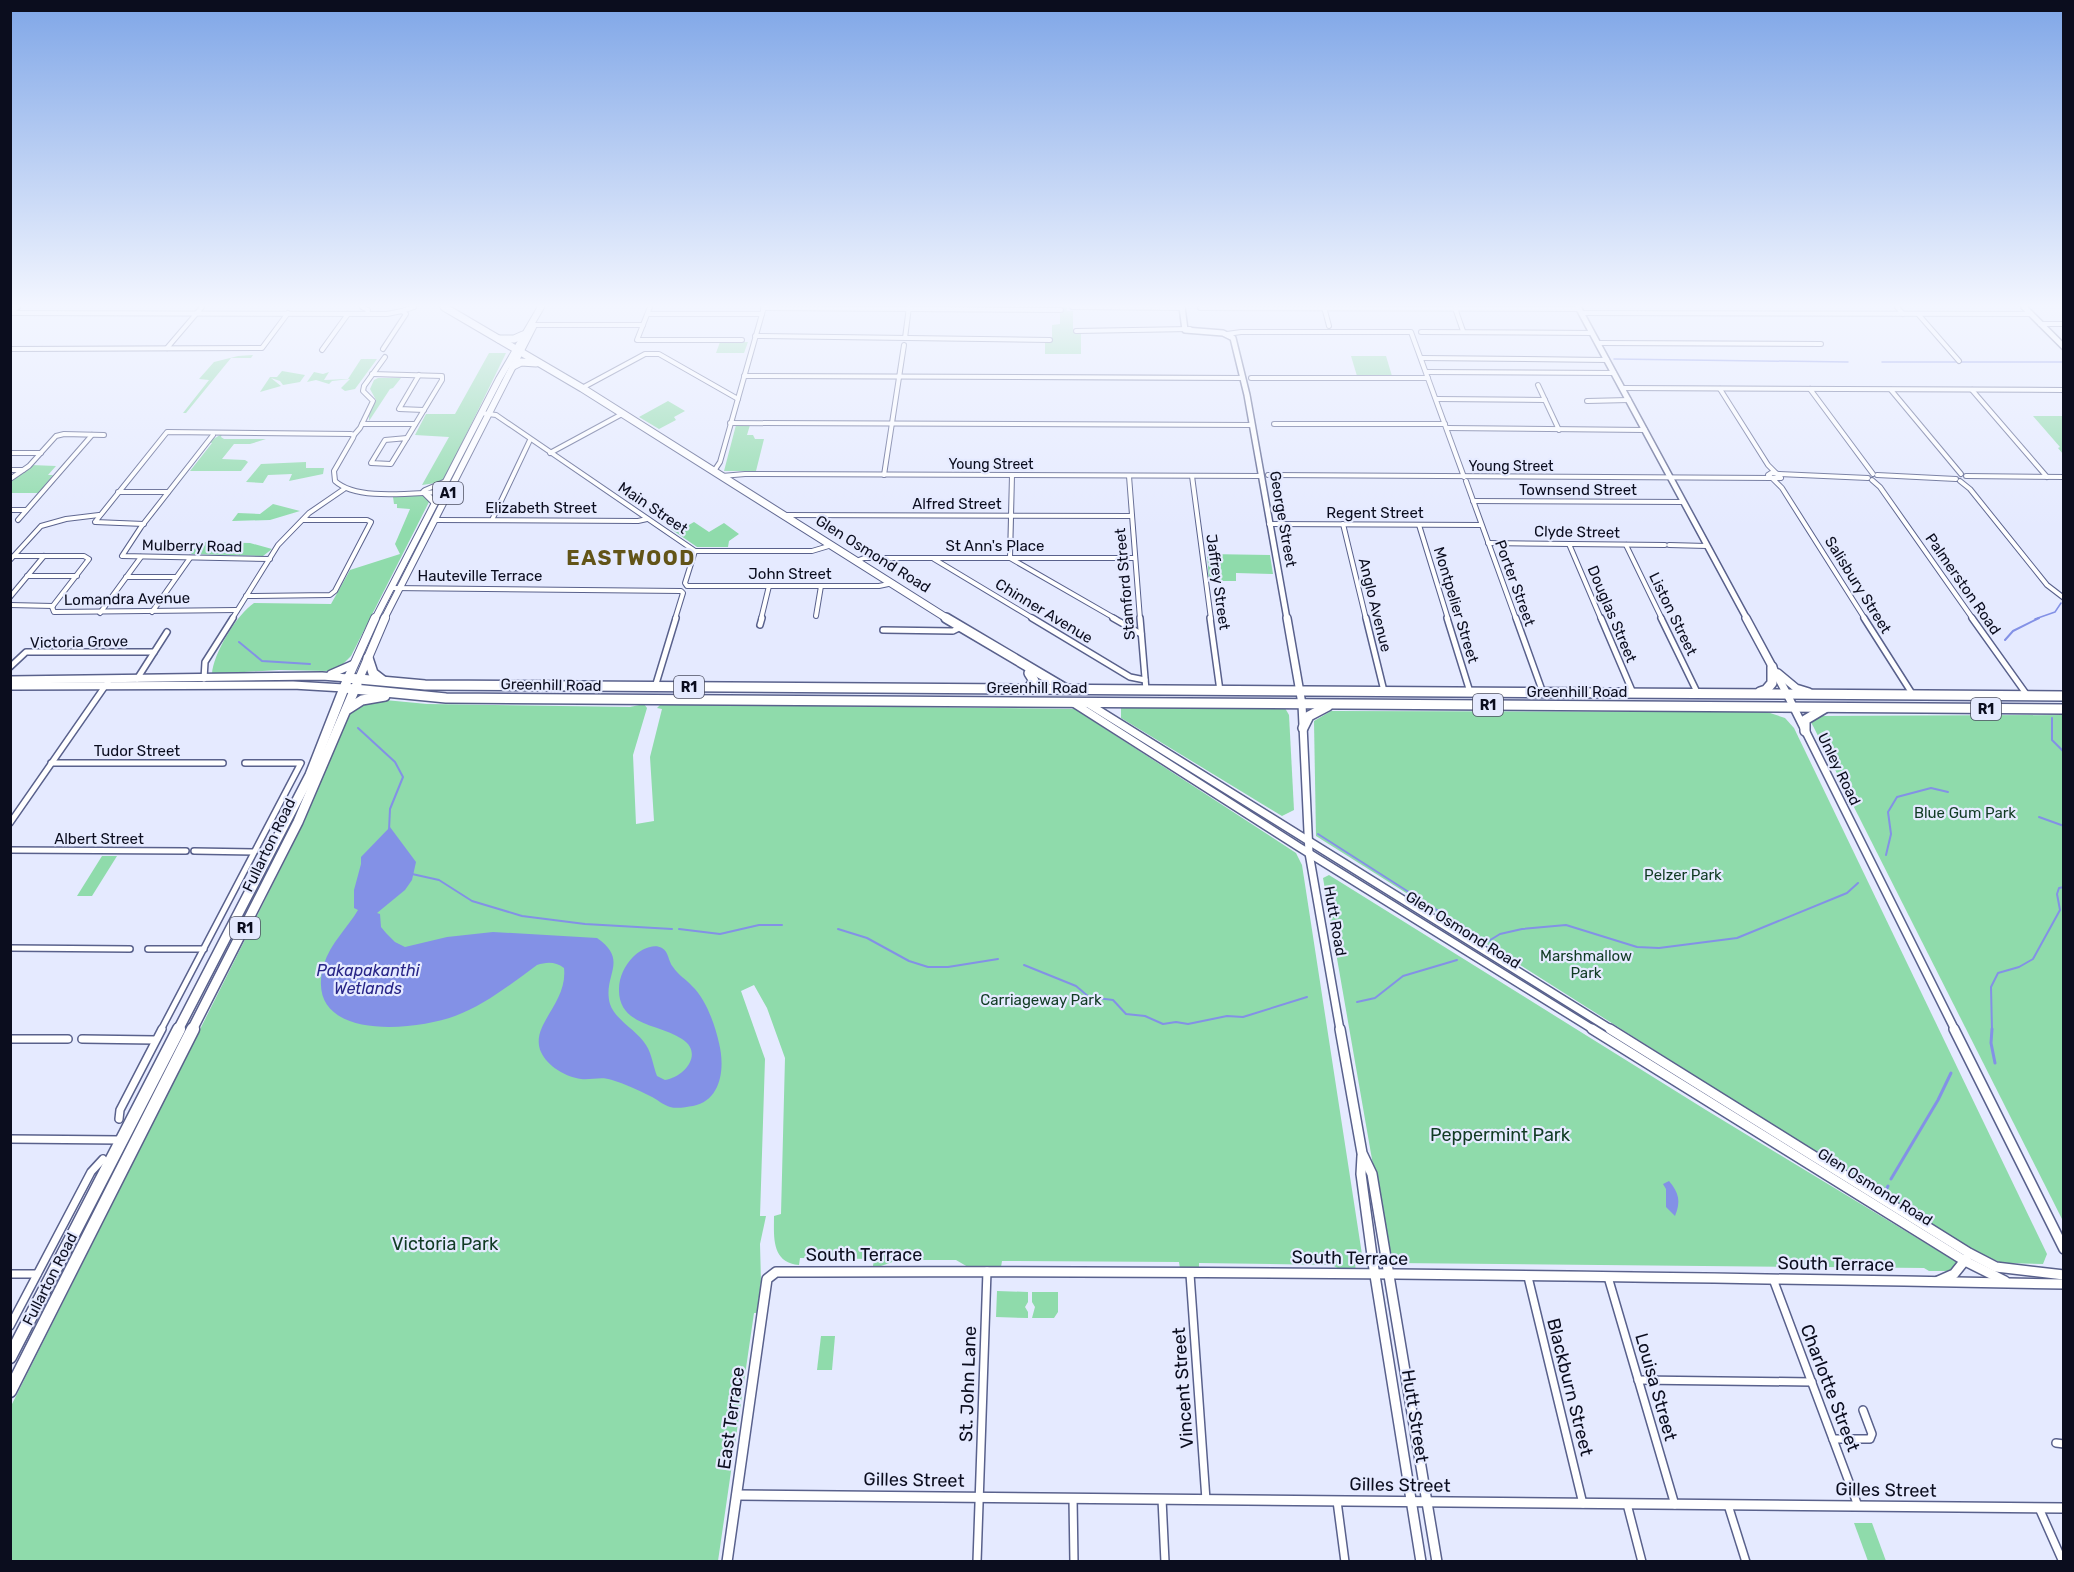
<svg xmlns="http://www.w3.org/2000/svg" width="2074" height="1572" viewBox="0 0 2074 1572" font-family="Rubik,sans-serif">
<rect width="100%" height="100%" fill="#e5eaff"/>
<g fill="#8fdbab">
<polygon points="1060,307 1067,307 1067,311 1073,311 1073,332 1081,332 1081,354 1045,354 1045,341 1052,341 1052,325 1060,324"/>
<polygon points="720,342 748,342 744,353 716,353"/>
<polygon points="489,353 506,353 443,482 422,485 449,437 415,435 426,414 455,414"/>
<polygon points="253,355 251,358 231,358 186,413 183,413 209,380 199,379 214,362 238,356"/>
<polygon points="1351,356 1386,356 1392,376 1357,376"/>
<polygon points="361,359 377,359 355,389 345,391 341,388 350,379 332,381 329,384 316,380 307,382 314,372 323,374 329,372 324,380 348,379"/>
<polygon points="282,371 305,375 300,382 283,385 280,381 271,378 281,386 260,392 270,377 277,377"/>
<polygon points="378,378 401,378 393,388 390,389 369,421 369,413 376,400 370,389 374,380"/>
<polygon points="668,401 685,411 674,417 676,420 659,429 639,417"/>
<polygon points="2033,416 2063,416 2063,454 2058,448 2060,447"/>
<polygon points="736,425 750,425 747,435 753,435 755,439 764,439 756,471 724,471"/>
<polygon points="222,434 221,437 224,439 266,439 250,444 234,444 222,459 245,460 248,462 241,471 190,471 212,443 208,442"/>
<polygon points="306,462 306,468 324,468 323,474 289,481 292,474 268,475 263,483 246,482 261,464"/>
<polygon points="31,465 56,466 48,475 53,475 39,493 11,493 11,481"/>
<path d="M 391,495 L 421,495 L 431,498 L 351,656 L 339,668 L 330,671 L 279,670 L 212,674 C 213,654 237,614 254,603 L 331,604 L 350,570 L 400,554 L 395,544 L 410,509 L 397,508 L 397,504 L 394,504 L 393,497 L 390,497 Z"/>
<polygon points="273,504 300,511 270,520 232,521 238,513 260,514"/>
<polygon points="694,522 709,532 724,523 739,534 729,541 728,547 697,547 671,529 682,523 687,526"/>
<polygon points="199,542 250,543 272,549 263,556 191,554"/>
<polygon points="1207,554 1270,555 1273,574 1236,573 1236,581 1209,581"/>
<path d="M 385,700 L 427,704 L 630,707 L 644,704 L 647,708 L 633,755 L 636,824 L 654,821 L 650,757 L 662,709 L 657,708 L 661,704 L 1075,709 L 1296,853 L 1302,865 L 1363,1261 L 1355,1263 L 1356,1272 L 1345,1272 L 1332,1265 L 1199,1263 L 1199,1269 L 1180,1269 L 1179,1262 L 1002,1261 L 1001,1267 L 968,1267 L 956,1260 L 898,1260 L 881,1266 L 873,1266 L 874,1259 L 800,1258 L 799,1265 C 771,1263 774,1236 774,1216 L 781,1214 L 785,1058 L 767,1008 L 754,985 L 741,991 L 765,1059 L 760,1216 L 766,1216 L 760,1244 L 761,1282 L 757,1313 L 754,1313 L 718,1561 L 11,1561 L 10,1408 L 304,822 L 351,710 L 359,703 Z"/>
<polygon points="1121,708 1285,708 1289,715 1294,810 1282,816 1121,718"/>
<polygon points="1331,711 1767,712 1785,718 1794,728 2047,1254 2043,1264 2002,1263 1969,1249 1316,836 1314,721"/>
<polygon points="2063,715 2063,1221 1810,720 1816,716"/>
<polygon points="102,856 117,856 92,896 77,896"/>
<polygon points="1329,875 1706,1110 1955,1261 1959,1264 1955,1271 1929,1271 1924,1268 1395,1263 1389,1257 1323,878"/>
<polygon points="997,1291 1028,1292 1028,1302 1025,1307 1028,1312 1028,1318 996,1317"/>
<polygon points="1032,1292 1058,1292 1058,1312 1054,1318 1032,1318 1035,1307 1032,1302"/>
<polygon points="821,1336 835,1336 832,1370 817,1370"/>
<polygon points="1854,1523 1872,1523 1886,1561 1868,1561"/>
</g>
<g fill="#8391e6">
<path d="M 390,827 L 416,862 L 412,880 L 405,890 L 377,913 L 380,914 L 381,927 L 386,933 L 395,942 L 405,947 L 447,937 L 493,932 L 597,938 C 630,961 602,975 610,1004 C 615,1020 637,1030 646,1045 C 652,1054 653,1066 657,1076 L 665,1080 C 685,1077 704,1053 682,1039 C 660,1024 618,1026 619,989 C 619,977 625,965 633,957 C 640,950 653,943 662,948 C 669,952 668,961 673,967 C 678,975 686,979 692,986 C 706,999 715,1025 719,1043 C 725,1067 722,1100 693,1106 C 686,1107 677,1109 670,1107 C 663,1105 657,1099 650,1096 C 638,1090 625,1084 612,1080 C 602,1076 592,1080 581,1079 C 566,1077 547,1066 541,1052 C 529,1025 568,1004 564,968 C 555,961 546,962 537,965 C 511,984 485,1005 455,1016 C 411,1032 301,1041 324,964 C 330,944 348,927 358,910 L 354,908 L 354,890 L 361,864 L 361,857 Z"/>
<path d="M 1669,1181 C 1679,1193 1681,1201 1675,1216 L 1666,1207 L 1666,1189 L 1663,1184 Z"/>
</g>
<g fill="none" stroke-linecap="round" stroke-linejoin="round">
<g stroke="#8391e6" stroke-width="1.5">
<polyline points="1614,359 1848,362"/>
<polyline points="1882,362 2064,362"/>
<polyline points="2035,619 2055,612 2061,603"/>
</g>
<g stroke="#8391e6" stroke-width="2">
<polyline points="2005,640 2013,631 2039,618"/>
<polyline points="239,642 262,661 310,664"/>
<polyline points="2052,718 2052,740 2064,752"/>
<polyline points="358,728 395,762 403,777 390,809 389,830"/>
<polyline points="2039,817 2064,826"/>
<polyline points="1318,834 1487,942 1500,934 1522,929 1566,925 1637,947 1659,948 1737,938 1847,893 1858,883"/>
<polyline points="1886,855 1891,834 1888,812 1897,797 1931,788 1948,792"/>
<polyline points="412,874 439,880 472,901 522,916 585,924 672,929"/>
<polyline points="679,929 720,934 759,925 782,925"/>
<polyline points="838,929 867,938 909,961 928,967 948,967 998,959"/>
<polyline points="1024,965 1076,986 1089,997 1113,1000 1126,1014 1145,1016 1163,1024 1176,1022 1188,1024 1227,1016 1243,1017 1307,997"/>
<polyline points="1357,1002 1375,998 1403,976 1457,960"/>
<polyline points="1992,1030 1991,987 1998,973 2019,967 2033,959 2060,910 2057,894 2059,888 2064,887"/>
</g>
<g stroke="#8391e6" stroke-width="3">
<polyline points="1992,1029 1991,1043 1995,1063"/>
<polyline points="1891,1179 1938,1100 1951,1073"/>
<polyline points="1885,1192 1888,1186"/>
</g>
<g stroke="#59618c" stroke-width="6">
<g id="street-far2">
<polyline points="362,307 368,310 367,314"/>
<polyline points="650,307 637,340 742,340"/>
<polyline points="1072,307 1183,308"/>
<polyline points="1324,307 1329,326"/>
<polyline points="1897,307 1903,314"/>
<polyline points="763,308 1061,310"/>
<polyline points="1200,308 1580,309"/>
<polyline points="1455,308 1463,331"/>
<polyline points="402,311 414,307"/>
<polyline points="10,313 387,314 402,311 406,314 383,349"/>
<polyline points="1582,313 2031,314"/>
<polyline points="648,314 762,314"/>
<polyline points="1918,314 1959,361"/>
<polyline points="2040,324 2064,324"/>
<polyline points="534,325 643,325"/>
<polyline points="1076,331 1190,329"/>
<polyline points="1421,332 1592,333"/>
<polyline points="1227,334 1241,332 1411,332 1464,477"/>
<polyline points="755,336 1050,340"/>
<polyline points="905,338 909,307"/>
<polyline points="1598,343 1821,344"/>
<polyline points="167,348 202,307"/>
<polyline points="10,349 262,348 288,313"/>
<polyline points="322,350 348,314"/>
<polyline points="1422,358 1607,360"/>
<polyline points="1427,372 1614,373"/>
<polyline points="372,374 442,376 442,380 407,438"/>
<polyline points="419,375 399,409 424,410"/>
<polyline points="744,376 1242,378"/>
<polyline points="1251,378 1428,378"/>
<polyline points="1538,385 1559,430"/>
<polyline points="582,388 645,354 659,354 738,399"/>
<polyline points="1622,388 2064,390"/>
<polyline points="1720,389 1768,465 1777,474"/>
<polyline points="1810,389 1873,474"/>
<polyline points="1891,390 1961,474"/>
<polyline points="1972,390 2047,477"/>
<polyline points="1437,399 1545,400"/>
<polyline points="1587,401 1629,400"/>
<polyline points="481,413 496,415 695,551 812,551 832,545"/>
<polyline points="730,423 1251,425"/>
<polyline points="362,424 415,424"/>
<polyline points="1274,424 1445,424"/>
<polyline points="1447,428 1645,430"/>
<polyline points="213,435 141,527 122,556 270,559"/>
<polyline points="354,435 360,428 373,401 363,391 364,386 385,357"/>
<polygon points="407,438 391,464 371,463 385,440"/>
<polyline points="10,453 41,453"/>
<polyline points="550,453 622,414"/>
<polyline points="10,470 23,470"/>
<polyline points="714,471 720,462 764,307"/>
<polygon points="1771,473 1779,474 1781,478 1772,478 1768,475"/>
<polyline points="1779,474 1868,478"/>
<polyline points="884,475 904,345"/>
<polyline points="1012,475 1010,558 1116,619"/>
<polyline points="1268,475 1772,478"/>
<polyline points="1877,475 1956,479"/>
<polyline points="722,476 745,474 1261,476"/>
<polyline points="1129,476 1140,619"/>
<polyline points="1192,476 1211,619"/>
<polyline points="1966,476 2064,477"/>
<polyline points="10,479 29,466 56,436 64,434 104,435"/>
<polyline points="1773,479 1782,488 1865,619"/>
<polyline points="1872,480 1880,487 1973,619"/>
<polyline points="1466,481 1516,619"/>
<polyline points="1960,481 1970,489 2047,585 2064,598"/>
<polyline points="425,490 446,481"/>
<polyline points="118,492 168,492"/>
<polyline points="1473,501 1683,502"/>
<polyline points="10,510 26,510"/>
<polyline points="785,515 1132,516"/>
<polyline points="18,520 92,435"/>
<polyline points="435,520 638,521 647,519"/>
<polyline points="492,520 530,440"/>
<path d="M 144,524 L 95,522 L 167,432 L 351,434 L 354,435 L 353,438 L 334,471 L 335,481 C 358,502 417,492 448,492"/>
<polyline points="1269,524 1481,525"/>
<polyline points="1343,524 1366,619"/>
<polyline points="1419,525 1448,619"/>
<polyline points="1488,543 1665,545"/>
<polyline points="1569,544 1601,619"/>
<polyline points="1626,545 1662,619"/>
<polyline points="1669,545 1707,546"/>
<polyline points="695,551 685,583 687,586 879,586 893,583"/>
<polyline points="14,556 84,556 89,559 52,607 54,612 237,610"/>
<polyline points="934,559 1034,619"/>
<polyline points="10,560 41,526 66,519 99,515"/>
<polyline points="856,561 864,558 1135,558"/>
<polyline points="27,576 77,576"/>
<polyline points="126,577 176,577"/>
<polyline points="391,588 681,591 683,593 675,619"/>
<polyline points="246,596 330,595 335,591 371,522 367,520 303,520"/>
<polyline points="10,597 44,556"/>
<polyline points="10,605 53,606"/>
<polyline points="152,612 190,558"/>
<polyline points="100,613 141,557"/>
<polyline points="816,616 821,586"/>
<polyline points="232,619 278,545 309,513 344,489"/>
<polyline points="761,619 769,586"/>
</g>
</g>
<g stroke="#59618c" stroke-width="8">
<g id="street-far1">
<polyline points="1032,618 1130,677 1145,680"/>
<polyline points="1113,618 1141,634"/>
<polyline points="1140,618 1146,690"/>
<polyline points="1210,618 1220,691"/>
<polyline points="1366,618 1384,691"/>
<polyline points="1447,618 1470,692"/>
<polyline points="1516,618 1543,693"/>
<polyline points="1601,618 1633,693"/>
<polyline points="1661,618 1698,694"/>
<polyline points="1864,618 1913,695"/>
<polyline points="1972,618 2027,695"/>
<polyline points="760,625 762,618"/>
<polyline points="883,630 953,631 961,627"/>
<polyline points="10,667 26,652 154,652"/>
<polyline points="137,679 167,632"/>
<polyline points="204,679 205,662 233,618"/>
<polyline points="655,687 676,618"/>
<polyline points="51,763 223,763"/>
<polyline points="10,823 110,679"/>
<polyline points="10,850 186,851"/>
<polyline points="194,851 254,852"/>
<polyline points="10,948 130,949"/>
<polyline points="148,949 204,949"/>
<polyline points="161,1030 301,763 245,763"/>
</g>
</g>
<g stroke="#59618c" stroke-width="10">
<g id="street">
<polyline points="10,1039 68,1039"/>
<polyline points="82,1039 155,1040"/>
<polyline points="119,1119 120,1110 162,1029"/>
<polyline points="10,1139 120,1140"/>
<polyline points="10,1274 37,1274"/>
<polyline points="1190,1274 1206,1500"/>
<polyline points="1528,1277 1583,1504"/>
<polyline points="1608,1277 1675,1505"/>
<polyline points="1773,1279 1858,1506"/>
<polyline points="10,1326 91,1172 103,1159"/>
<polyline points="1638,1380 1812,1382"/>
<polyline points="1833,1439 1870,1439 1872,1434 1863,1410"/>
<polyline points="2056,1443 2064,1444"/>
<polyline points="1073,1498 1074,1562"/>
<polyline points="1162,1499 1165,1562"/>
<polyline points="1337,1501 1345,1562"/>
<polyline points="1627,1504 1642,1562"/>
<polyline points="1728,1505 1746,1562"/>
<polyline points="2039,1508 2063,1562"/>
<polyline points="977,1562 987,1271"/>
</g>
</g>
<g stroke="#59618c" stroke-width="8">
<g id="secondary-far2">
<polyline points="1182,307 1185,330 1223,333 1233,338 1247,395 1287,619"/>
<polyline points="1578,307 1747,619"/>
<polyline points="2024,307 2064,347"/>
<polyline points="10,312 17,307"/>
</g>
</g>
<g stroke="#59618c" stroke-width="10">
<g id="secondary-far1">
<polyline points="1287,618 1302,704 1309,853 1340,1030"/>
<polyline points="1746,618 1787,694 1955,1030"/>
<polyline points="1778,673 1796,688 1809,692"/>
<polyline points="331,674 354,664"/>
<polyline points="10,680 322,676 348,678"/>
<polyline points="10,686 293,685 344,688"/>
<polyline points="1072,702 1299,847 1594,1030"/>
<polyline points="1087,703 1612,1030"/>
</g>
</g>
<g stroke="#59618c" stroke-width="12">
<g id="secondary">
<polyline points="1340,1029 1362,1153 1372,1174 1437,1562"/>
<polyline points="1592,1029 1965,1261 2005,1281"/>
<polyline points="1610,1029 1969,1253 1996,1267 2064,1275"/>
<polyline points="1954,1029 2064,1249"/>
<polyline points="1362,1156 1361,1174 1373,1263 1421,1562"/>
<polyline points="1938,1281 1954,1274 1966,1259"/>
<polyline points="737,1495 2064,1508"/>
<path d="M 727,1562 L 767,1279 L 776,1272 C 1205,1270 1635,1276 2064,1284"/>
</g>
</g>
<g stroke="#59618c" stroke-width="8">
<g id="primary-far1">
<polyline points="424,492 435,503"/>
<polyline points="375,619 499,379 541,307"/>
<polyline points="384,619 533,327"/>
</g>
</g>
<g stroke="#59618c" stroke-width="10">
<g id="primary">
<polyline points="348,678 375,618"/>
<polyline points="359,679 385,618"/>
</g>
</g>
<g stroke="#59618c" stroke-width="9">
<g id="highway-far2">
<polyline points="444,307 582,388 948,619"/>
<polyline points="499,339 514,339 523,335"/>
<polyline points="513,366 521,362 536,363"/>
</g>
</g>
<g stroke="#59618c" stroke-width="12">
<g id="highway-far1">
<polyline points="946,618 1066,689"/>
<polyline points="368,658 373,673 382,680"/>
<polyline points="344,688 446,698 2064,709"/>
<polyline points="1028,689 1034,681 1029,673"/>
<polyline points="1760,692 1766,690 1772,683 1772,667"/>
<polyline points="348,709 362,700 385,696"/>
<polyline points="1303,728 1309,716 1328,706"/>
<polyline points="1805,731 1805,720 1825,708"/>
<polyline points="178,1030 310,775 348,678 425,685 2064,696"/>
<polyline points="192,1030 298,822 357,684"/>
</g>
</g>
<g stroke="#59618c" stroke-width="15">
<g id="highway">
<polyline points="10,1357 179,1029"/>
<polyline points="10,1391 193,1029"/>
</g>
</g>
<use href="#street-far2" stroke="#fff" stroke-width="4"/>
<use href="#street-far1" stroke="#fff" stroke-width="5"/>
<use href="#street" stroke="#fff" stroke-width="7"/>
<use href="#secondary-far2" stroke="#fff" stroke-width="5"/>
<use href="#secondary-far1" stroke="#fff" stroke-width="7"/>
<use href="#secondary" stroke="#fff" stroke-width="9"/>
<use href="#primary-far1" stroke="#fff" stroke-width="6"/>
<use href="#primary" stroke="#fff" stroke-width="8"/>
<use href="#highway-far2" stroke="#fff" stroke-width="7"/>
<use href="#highway-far1" stroke="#fff" stroke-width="9"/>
<use href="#highway" stroke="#fff" stroke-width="12"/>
</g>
<linearGradient id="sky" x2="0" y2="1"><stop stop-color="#7fa6e7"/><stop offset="0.58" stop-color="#f3f6ff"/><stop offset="1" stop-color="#f3f6ff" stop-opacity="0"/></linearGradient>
<rect width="2074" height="527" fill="url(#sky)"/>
<g text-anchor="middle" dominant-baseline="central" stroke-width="4.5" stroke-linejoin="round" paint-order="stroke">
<g font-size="14" fill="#0b0d1e" stroke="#e5eaff">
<text x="991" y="464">Young Street</text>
<text x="1511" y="466">Young Street</text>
</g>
<g fill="#e5eaff" stroke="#4c4f62" stroke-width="1.5">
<rect x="433" y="482" width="30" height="22" rx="4.5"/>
<rect x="674" y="676" width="30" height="22" rx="4.5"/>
<rect x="1473" y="694" width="30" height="22" rx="4.5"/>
<rect x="1971" y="698" width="30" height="22" rx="4.5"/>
<rect x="230" y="917" width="30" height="22" rx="4.5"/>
</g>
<g font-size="14" font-weight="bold" fill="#0b0d1e">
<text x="448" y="493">A1</text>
<text x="689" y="687">R1</text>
<text x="1488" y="705">R1</text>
<text x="1986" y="709">R1</text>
<text x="245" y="928">R1</text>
</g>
<g font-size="15" fill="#0b0d1e" stroke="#e5eaff">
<text x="1578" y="490">Townsend Street</text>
<text x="957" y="504">Alfred Street</text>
<text x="541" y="508">Elizabeth Street</text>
<text transform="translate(653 508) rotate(34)">Main Street</text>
<text x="1375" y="513">Regent Street</text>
<text transform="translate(1283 519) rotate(80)">George Street</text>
<text transform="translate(1577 532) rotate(1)">Clyde Street</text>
<text transform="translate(192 546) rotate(1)">Mulberry Road</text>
<text x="995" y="546">St Ann's Place</text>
<text transform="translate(873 554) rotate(32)">Glen Osmond Road</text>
<text x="790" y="574">John Street</text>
<text x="480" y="576">Hauteville Terrace</text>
<text transform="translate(1218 582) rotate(82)">Jaffrey Street</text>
<text transform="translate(1515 583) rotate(70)">Porter Street</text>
<text transform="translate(1125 584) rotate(-95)">Stamford Street</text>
<text transform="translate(1963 584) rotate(55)">Palmerston Road</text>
<text transform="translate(1858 585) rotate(58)">Salisbury Street</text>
<text transform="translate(127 599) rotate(-1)">Lomandra Avenue</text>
<text transform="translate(1375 605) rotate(76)">Anglo Avenue</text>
<text transform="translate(1456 605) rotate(73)">Montpelier Street</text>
<text transform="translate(1044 611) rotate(31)">Chinner Avenue</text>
<text transform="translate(1612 614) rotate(67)">Douglas Street</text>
<text transform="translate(1673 614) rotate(64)">Liston Street</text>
<text transform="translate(79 642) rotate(-1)">Victoria Grove</text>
<text transform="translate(551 685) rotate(1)">Greenhill Road</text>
<text x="1037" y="688">Greenhill Road</text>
<text x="1577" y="692">Greenhill Road</text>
<text x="137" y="751">Tudor Street</text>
<text transform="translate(1839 769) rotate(64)">Unley Road</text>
<text x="99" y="839">Albert Street</text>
<text transform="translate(269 845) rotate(-64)">Fullarton Road</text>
<text transform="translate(1335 921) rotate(80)">Hutt Road</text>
<text transform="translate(1463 930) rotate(32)">Glen Osmond Road</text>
<text transform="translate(1875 1187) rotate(32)">Glen Osmond Road</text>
<text transform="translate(50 1279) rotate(-63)">Fullarton Road</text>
</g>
<g font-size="15" fill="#113b24" stroke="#e5eaff">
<text x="1965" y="813">Blue Gum Park</text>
<text x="1683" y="875">Pelzer Park</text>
<text x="1586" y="956">Marshmallow<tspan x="1586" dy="17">Park</tspan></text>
<text x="1041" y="1000">Carriageway Park</text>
</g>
<g font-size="16" font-style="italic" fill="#282587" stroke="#e5eaff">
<text x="368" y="970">Pakapakanthi<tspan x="368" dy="18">Wetlands</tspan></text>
</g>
<g font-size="18" fill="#113b24" stroke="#e5eaff">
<text x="1500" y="1135">Peppermint Park</text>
<text x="445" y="1244">Victoria Park</text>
</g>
<g font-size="18" fill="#0b0d1e" stroke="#e5eaff">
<text x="864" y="1255">South Terrace</text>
<text transform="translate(1350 1258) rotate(1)">South Terrace</text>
<text transform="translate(1836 1264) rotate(1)">South Terrace</text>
<text transform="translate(968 1384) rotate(-88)">St. John Lane</text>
<text transform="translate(1570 1387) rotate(76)">Blackburn Street</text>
<text transform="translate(1656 1387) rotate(74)">Louisa Street</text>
<text transform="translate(1183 1388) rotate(-94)">Vincent Street</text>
<text transform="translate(1830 1388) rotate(69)">Charlotte Street</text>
<text transform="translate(1415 1416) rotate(81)">Hutt Street</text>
<text transform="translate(731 1418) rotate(-82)">East Terrace</text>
<text transform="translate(914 1480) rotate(1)">Gilles Street</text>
<text transform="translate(1400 1485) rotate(1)">Gilles Street</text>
<text transform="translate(1886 1490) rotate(1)">Gilles Street</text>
</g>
<g font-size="21" font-weight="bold" letter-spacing="1.5" fill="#625418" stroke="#e5eaff">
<text x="631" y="557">EASTWOOD</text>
</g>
</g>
<rect width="2074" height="1572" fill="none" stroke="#0b0d1e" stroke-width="24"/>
</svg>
